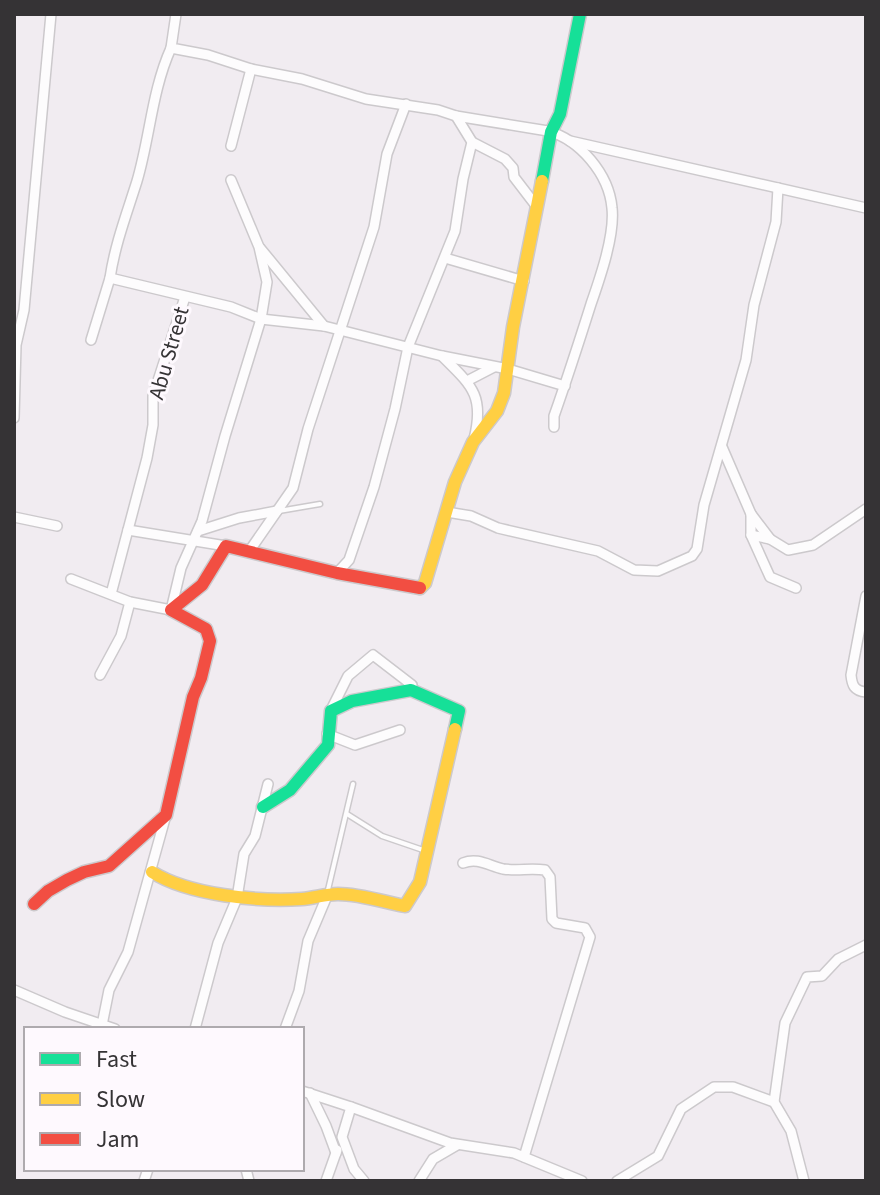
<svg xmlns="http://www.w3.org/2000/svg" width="880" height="1195" viewBox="0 0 880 1195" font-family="'Source Sans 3',sans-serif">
<rect width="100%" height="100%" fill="#f1ecf1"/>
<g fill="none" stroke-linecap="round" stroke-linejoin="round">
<g stroke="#ccc9cc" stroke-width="7">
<g id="lane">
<polyline points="279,511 320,504"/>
<polyline points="347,814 382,836 423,850"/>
<polyline points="327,894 353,784"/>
</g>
</g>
<g stroke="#ccc9cc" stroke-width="12">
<g id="street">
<path d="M 176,14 L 171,48 L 208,55 L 251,69 L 302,79 L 366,99 L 438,110 L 456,116 L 548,131 C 580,140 609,174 612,208 C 615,235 600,278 591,304 C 579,342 567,379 554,416 L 554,427"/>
<path d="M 171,48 C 152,90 150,137 137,181 C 127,213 115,244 110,278 L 231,307 L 261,319 L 324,326 L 442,356 L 508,369 L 565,386"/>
<polyline points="570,141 866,208"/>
<polyline points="472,142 505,159 513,168 514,177 537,207"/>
<polyline points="231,146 251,69"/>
<polyline points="260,248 324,326"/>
<polyline points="445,258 524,281"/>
<polyline points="91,340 110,278"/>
<path d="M 442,356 C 471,385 485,395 474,439"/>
<polyline points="467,381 494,367"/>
<polyline points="14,418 16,345 24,310 51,14"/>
<polyline points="722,447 751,514 751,535 770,577 796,588"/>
<polyline points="447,512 471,516 498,528 598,551 634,570 658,571 692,556 697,549 704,505 746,360 754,305 776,222 778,188"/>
<polyline points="751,514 770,539"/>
<polyline points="14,517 57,526"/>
<polyline points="128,530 226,546"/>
<polyline points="198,531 239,518 277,511"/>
<polyline points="751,535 770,539 788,550 813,545 866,509"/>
<polyline points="250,550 293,488 308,429 374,227 387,154 406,104"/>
<polyline points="337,573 349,560 374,487 395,409 408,347 455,231 463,179 472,142 456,116"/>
<polyline points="71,579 130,602 171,610 181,568 202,521 225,436 261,319 267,282 259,247 231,180"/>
<polyline points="111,594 147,458 153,425 153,396 185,297"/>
<path d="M 866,596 L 851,675 C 852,685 854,691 866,692"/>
<polyline points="100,675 121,636 130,602"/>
<polyline points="331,710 348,676 373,655 412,685 411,690"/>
<polyline points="327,734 355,745 400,730"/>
<path d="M 463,863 C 478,857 489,866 503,869 C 517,871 531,868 545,870 L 550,877 L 552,919 L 556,923 L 585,928 L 590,937 L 524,1157"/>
<polyline points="14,990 65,1012 115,1029"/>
<polyline points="102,1025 109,990 128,952 166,815"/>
<polyline points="195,1029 218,943 237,898 244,854 255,836 268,784"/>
<polyline points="285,1029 299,991 308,941 327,896"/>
<polyline points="302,1091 351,1107 342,1137 354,1169 364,1181"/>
<polyline points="310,1093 326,1126 336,1153"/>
<polyline points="351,1107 450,1143 514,1153 582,1181"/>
<polyline points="246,1169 249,1181"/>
<polyline points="144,1181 148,1169"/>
<polyline points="326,1181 337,1150"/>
<polyline points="419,1181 433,1159 457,1145"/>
<polyline points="617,1181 658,1156 681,1109 714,1087 733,1087 774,1102"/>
<polyline points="804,1181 791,1131 774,1102 785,1023 807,977 822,976 838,959 866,945"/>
</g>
</g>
<g stroke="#ccc9cc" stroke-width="15">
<g id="fast">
<polyline points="542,181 551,132 560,114 580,14"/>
<polyline points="263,807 290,790 328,745 331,711 352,701 411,690 459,711 455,729"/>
</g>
</g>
<g stroke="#ccc9cc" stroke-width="15">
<g id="slow">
<polyline points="420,588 425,583 455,482 473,442 497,411 504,393 513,327 542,181"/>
<path d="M 152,872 C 188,895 259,902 302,899 C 314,898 326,894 338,894 C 360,894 384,902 405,906 L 420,882 L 455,729"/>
</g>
</g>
<g stroke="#ccc9cc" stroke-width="15">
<polyline id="jam" points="34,904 48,891 67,880 84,872 109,866 166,815 193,697 201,678 210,641 206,629 171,610 202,585 226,546 337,573 420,588"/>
</g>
<use href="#lane" stroke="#fdfcfd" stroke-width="4"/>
<use href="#street" stroke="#fdfcfd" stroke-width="9"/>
<use href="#fast" stroke="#16e098" stroke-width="12"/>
<use href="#slow" stroke="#ffcf43" stroke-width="12"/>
<use href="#jam" stroke="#f24e42" stroke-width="12"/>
</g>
<g text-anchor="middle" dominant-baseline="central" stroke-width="6" stroke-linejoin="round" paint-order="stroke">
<g font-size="22" fill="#353335" stroke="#fef9fe">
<text transform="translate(169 353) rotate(-74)">Abu Street</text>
</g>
</g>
<rect width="880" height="1195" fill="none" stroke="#353335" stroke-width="32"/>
<rect x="24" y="1027" width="280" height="144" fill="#fef9fe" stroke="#aeaaae" stroke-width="2"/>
<rect x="40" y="1053" width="40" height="12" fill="#16e098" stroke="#aeaaae" stroke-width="2"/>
<text x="96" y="1067" font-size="24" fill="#353335">Fast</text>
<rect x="40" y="1093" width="40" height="12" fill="#ffcf43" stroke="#aeaaae" stroke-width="2"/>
<text x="96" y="1107" font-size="24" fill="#353335">Slow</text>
<rect x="40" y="1133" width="40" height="12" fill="#f24e42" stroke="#aeaaae" stroke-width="2"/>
<text x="96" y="1147" font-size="24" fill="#353335">Jam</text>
</svg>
